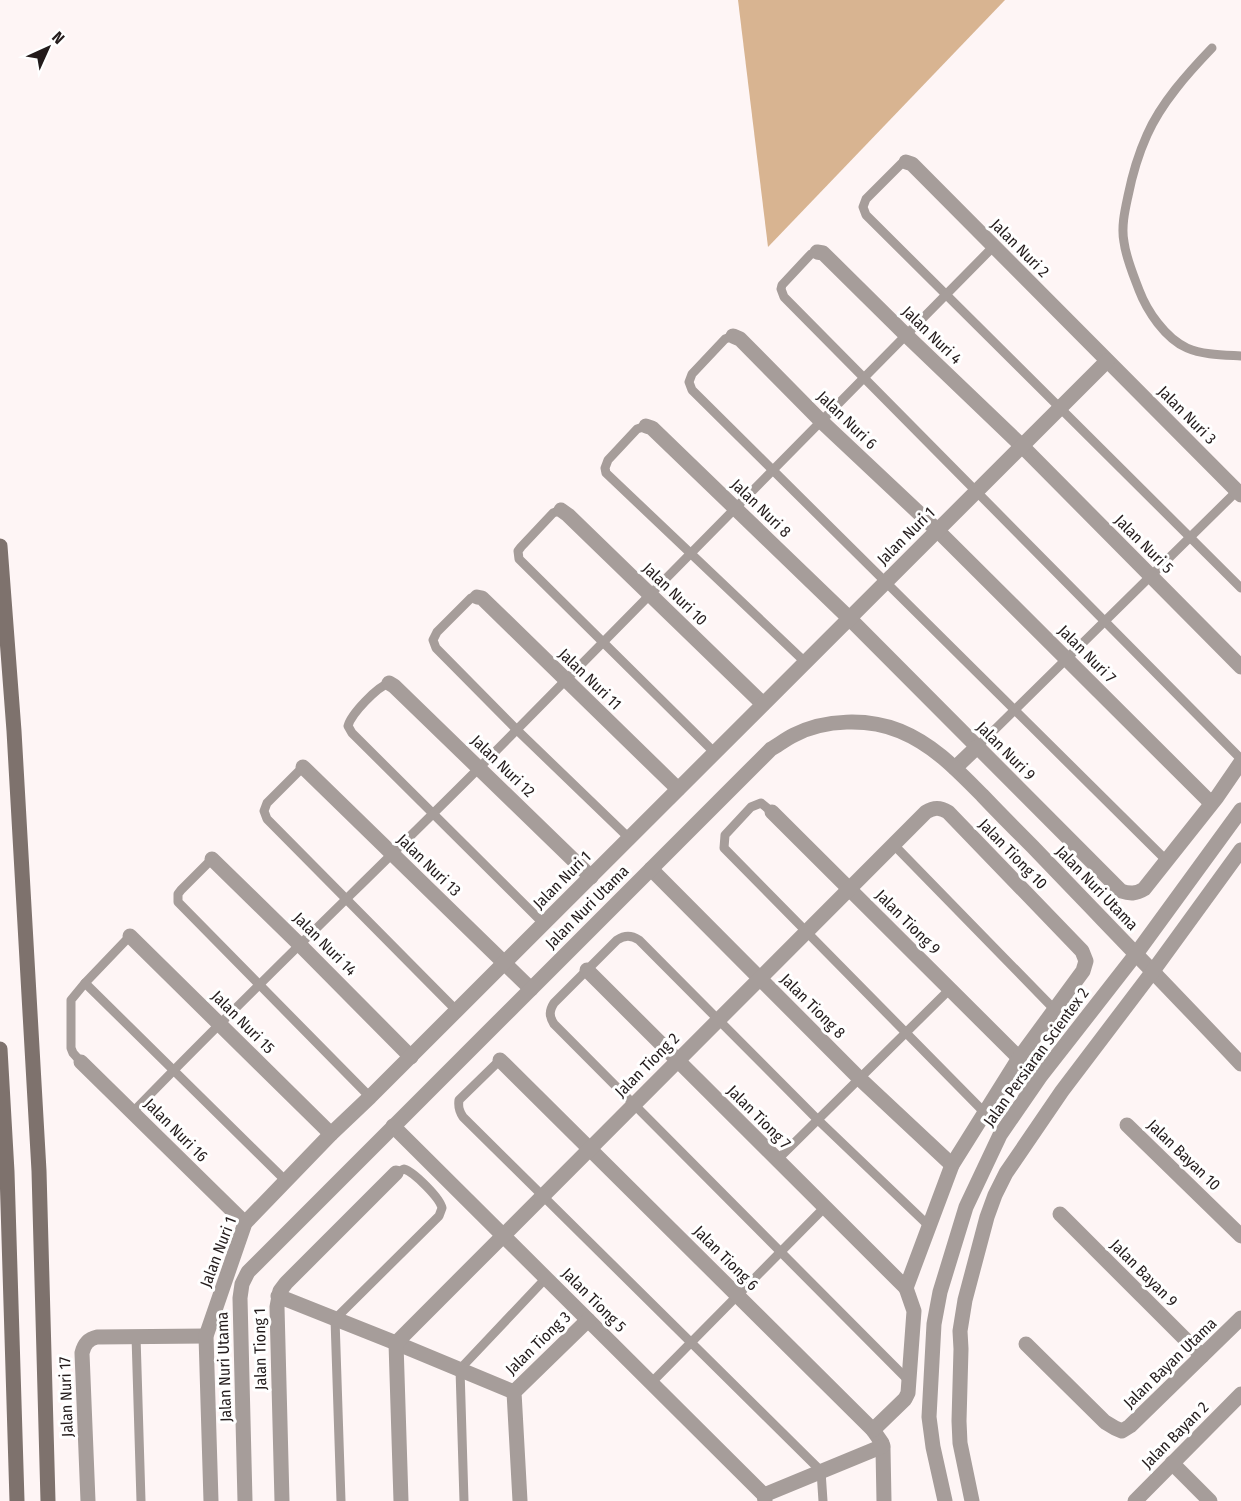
<svg xmlns="http://www.w3.org/2000/svg" width="1241" height="1501" viewBox="0 0 1241 1501" font-family="'Fira Sans Condensed',sans-serif">
<rect width="100%" height="100%" fill="#fef5f5"/>
<polygon fill="#d8b491" points="738,0 1005,0 768,247"/>
<g fill="none" stroke-linecap="round" stroke-linejoin="round">
<g stroke="#a69d9a" stroke-width="9">
<path d="M 1212,48 C 1188,73 1161,103 1147,135 C 1138,155 1132,176 1128,196 C 1125,210 1121,227 1124,242 C 1126,258 1133,274 1139,290 C 1147,311 1165,338 1187,348 C 1203,355 1224,355 1241,356"/>
<polyline points="906,162 901,164 866,199 863,207 866,215 1241,588"/>
<polyline points="817,252 811,254 782,285 781,289 784,297 1241,759"/>
<polyline points="733,336 725,339 692,374 689,382 692,390 1167,861"/>
<polyline points="646,426 637,429 608,460 605,468 606,473 805,662"/>
<polyline points="561,510 553,513 521,547 518,551 519,559 715,753"/>
<polyline points="477,597 471,598 437,632 433,640 436,648 517,730 629,838"/>
<path d="M 389,683 C 377,687 351,714 348,726 L 352,733 L 544,924"/>
<polyline points="977,747 1237,491"/>
<polyline points="303,767 267,803 264,811 267,819 457,1011"/>
<polyline points="772,812 761,803 751,807 725,835 724,848 985,1113"/>
<polyline points="893,844 1054,1009"/>
<polyline points="212,859 181,890 178,894 178,902 370,1097"/>
<polyline points="85,983 130,936"/>
<path d="M 500,1060 L 459,1100 C 458,1107 459,1111 463,1117 L 821,1471 L 823,1501"/>
<polyline points="81,1062 73,1053 71,1048 71,1000 85,983 286,1181"/>
<path d="M 132,1113 C 246,995 365,882 480,767 C 652,594 822,420 993,247"/>
<polyline points="777,1160 950,989"/>
<polyline points="136,1336 141,1501"/>
<path d="M 909,1381 L 554,1024 C 549,1016 549,1011 554,1003 L 617,940 C 625,935 631,935 639,940 L 817,1119 L 929,1226"/>
<polyline points="651,1383 825,1207"/>
<path d="M 341,1501 L 335,1319 L 439,1216 L 442,1208 C 440,1198 414,1172 404,1169 L 396,1173"/>
<polyline points="464,1501 460,1369 546,1278"/>
</g>
<g stroke="#a69d9a" stroke-width="15">
<polyline points="906,162 912,164 1241,495"/>
<polyline points="817,252 823,253 906,335 1022,446 1241,667"/>
<polyline points="733,336 740,339 821,421 937,530 1211,803"/>
<path d="M 646,426 L 652,428 L 849,618 L 1121,891 C 1130,894 1136,894 1144,889 L 1217,797 L 1241,762"/>
<polyline points="561,510 568,515 763,704"/>
<polyline points="477,597 482,598 678,789"/>
<polyline points="389,683 394,686 591,877"/>
<polyline points="303,767 531,989"/>
<polyline points="955,768 977,747"/>
<polyline points="772,812 1019,1058"/>
<polyline points="212,859 300,945 411,1057"/>
<polyline points="651,869 859,1078 952,1165"/>
<polyline points="130,936 331,1134"/>
<polyline points="587,970 906,1288"/>
<polyline points="500,1060 873,1430 882,1443 883,1449 884,1501"/>
<polyline points="81,1062 245,1223"/>
<polyline points="1127,1125 1241,1236"/>
<polyline points="393,1126 764,1495 765,1501"/>
<polyline points="1060,1214 1202,1356"/>
<polyline points="278,1296 396,1343 514,1392"/>
<polyline points="1026,1344 1105,1422 1115,1428 1122,1431 1130,1426 1241,1318"/>
<polyline points="1172,1463 1210,1501"/>
<polyline points="764,1495 883,1446"/>
<path d="M 88,1501 L 82,1353 C 84,1344 88,1339 97,1337 L 206,1336"/>
<polyline points="211,1501 206,1336 245,1223 331,1134 370,1097 1107,361"/>
<path d="M 245,1501 L 240,1298 L 242,1284 L 248,1272 L 771,749 C 778,745 786,739 794,735 C 825,719 868,718 900,731 C 934,745 957,770 982,795 C 999,813 1016,830 1033,847 C 1102,919 1172,991 1241,1064"/>
<polyline points="282,1501 277,1307 280,1291 286,1283 396,1173"/>
<path d="M 401,1501 L 396,1343 L 926,812 C 934,807 940,807 948,812 L 1082,951 L 1086,961 L 1083,971 L 1019,1058 L 952,1165 L 906,1288 L 914,1311 L 908,1393 L 905,1399 L 873,1430"/>
<polyline points="520,1501 514,1392 588,1320"/>
<polyline points="1135,1501 1241,1394"/>
</g>
<g stroke="#a69d9a" stroke-width="15">
<polyline points="945,1501 933,1447 929,1417 934,1324 940,1292 966,1207 1000,1135 1040,1077 1136,954 1241,810"/>
<polyline points="972,1501 960,1443 959,1421 961,1349 960,1331 965,1300 987,1217 995,1195 1006,1173 1062,1091 1153,971 1241,850"/>
</g>
<g stroke="#7e726d" stroke-width="15">
<polyline points="0,546 14,731 39,1171 48,1501"/>
<polyline points="0,1049 7,1172 17,1501"/>
</g>
</g>
<g text-anchor="middle" dominant-baseline="central" stroke-width="6" stroke-linejoin="round" paint-order="stroke">
<g font-size="16" fill="#231b1b" stroke="#fff">
<text transform="translate(1020 248) rotate(45)">Jalan Nuri 2</text>
<text transform="translate(932 335) rotate(44)">Jalan Nuri 4</text>
<text transform="translate(1187 415) rotate(45)">Jalan Nuri 3</text>
<text transform="translate(847 420) rotate(44)">Jalan Nuri 6</text>
<text transform="translate(761 508) rotate(44)">Jalan Nuri 8</text>
<text transform="translate(906 536) rotate(-45)">Jalan Nuri 1</text>
<text transform="translate(1144 544) rotate(45)">Jalan Nuri 5</text>
<text transform="translate(675 594) rotate(44)">Jalan Nuri 10</text>
<text transform="translate(1087 654) rotate(45)">Jalan Nuri 7</text>
<text transform="translate(590 679) rotate(44)">Jalan Nuri 11</text>
<text transform="translate(1006 751) rotate(45)">Jalan Nuri 9</text>
<text transform="translate(503 766) rotate(44)">Jalan Nuri 12</text>
<text transform="translate(1013 854) rotate(46)">Jalan Tiong 10</text>
<text transform="translate(429 865) rotate(44)">Jalan Nuri 13</text>
<text transform="translate(562 880) rotate(-45)">Jalan Nuri 1</text>
<text transform="translate(1097 888) rotate(46)">Jalan Nuri Utama</text>
<text transform="translate(587 907) rotate(-45)">Jalan Nuri Utama</text>
<text transform="translate(908 922) rotate(45)">Jalan Tiong 9</text>
<text transform="translate(325 944) rotate(45)">Jalan Nuri 14</text>
<text transform="translate(813 1006) rotate(45)">Jalan Tiong 8</text>
<text transform="translate(243 1022) rotate(45)">Jalan Nuri 15</text>
<text transform="translate(1036 1057) rotate(-54)">Jalan Persiaran Scientex 2</text>
<text transform="translate(647 1065) rotate(-45)">Jalan Tiong 2</text>
<text transform="translate(759 1117) rotate(45)">Jalan Tiong 7</text>
<text transform="translate(176 1130) rotate(45)">Jalan Nuri 16</text>
<text transform="translate(1184 1155) rotate(44)">Jalan Bayan 10</text>
<text transform="translate(218 1252) rotate(-69)">Jalan Nuri 1</text>
<text transform="translate(726 1258) rotate(45)">Jalan Tiong 6</text>
<text transform="translate(1144 1273) rotate(45)">Jalan Bayan 9</text>
<text transform="translate(594 1300) rotate(45)">Jalan Tiong 5</text>
<text transform="translate(538 1343) rotate(-44)">Jalan Tiong 3</text>
<text transform="translate(260 1349) rotate(-91)">Jalan Tiong 1</text>
<text transform="translate(1170 1363) rotate(-44)">Jalan Bayan Utama</text>
<text transform="translate(224 1367) rotate(-92)">Jalan Nuri Utama</text>
<text transform="translate(66 1397) rotate(-92)">Jalan Nuri 17</text>
<text transform="translate(1175 1435) rotate(-45)">Jalan Bayan 2</text>
</g>
</g>
<g transform="translate(48 48) rotate(45)" stroke="#ffffff" stroke-width="4.5" paint-order="stroke">
<path d="M0-4.5L10 22L0 15L-10 22Z" fill="#231b1b"/>
<text y="-9" font-size="16" font-weight="bold" text-anchor="middle" fill="#231b1b">N</text>
</g>
</svg>
